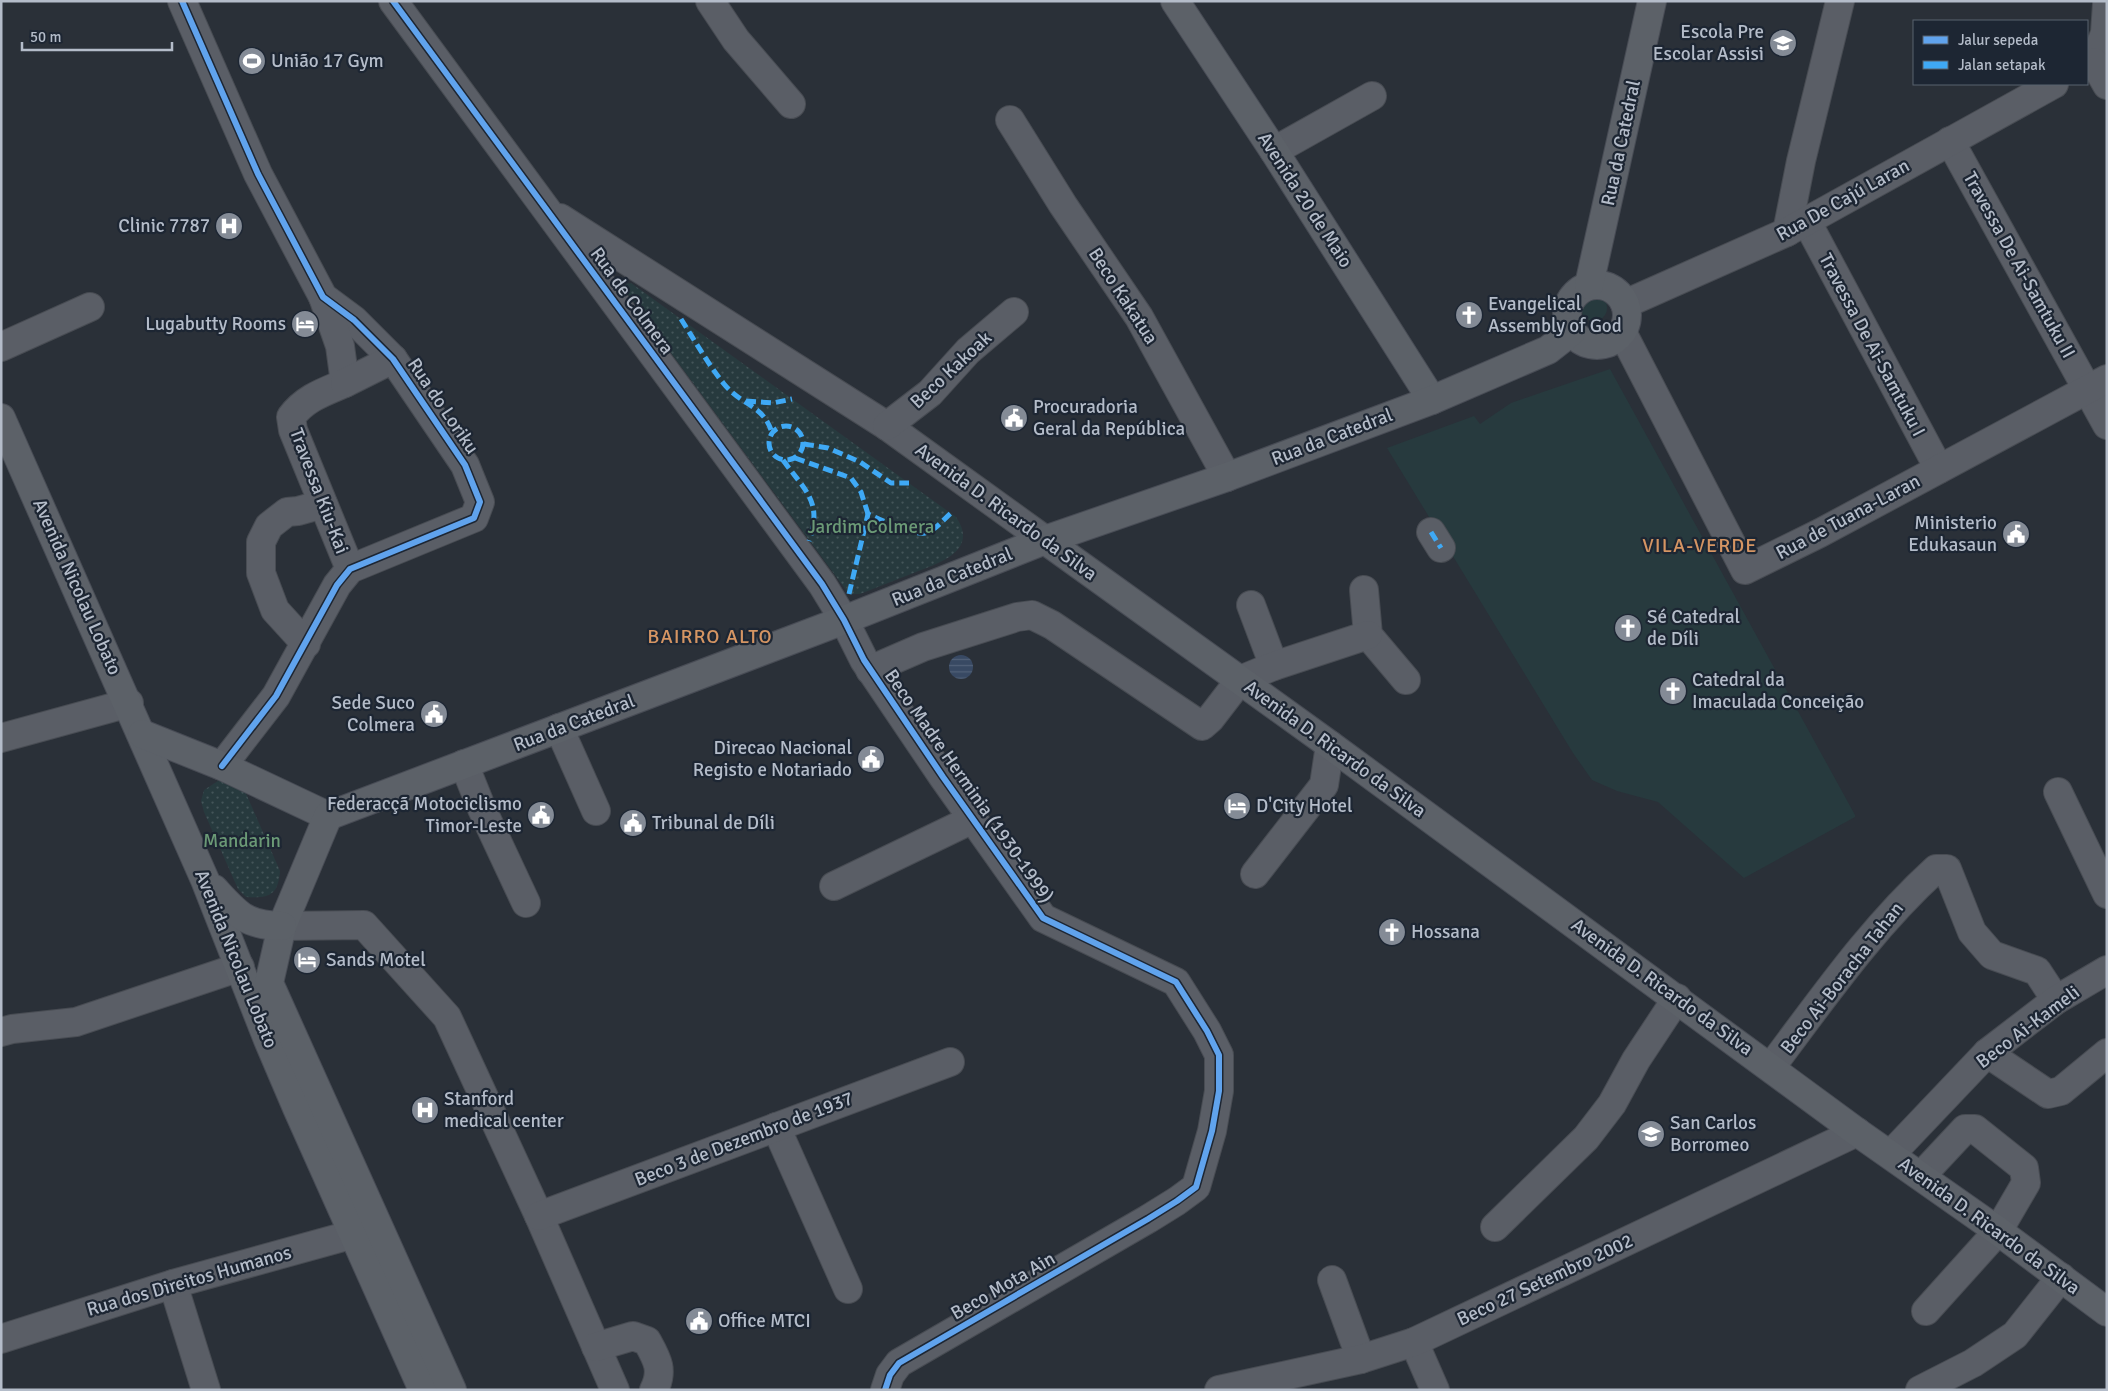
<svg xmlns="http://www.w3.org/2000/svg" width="2108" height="1391" viewBox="0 0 2108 1391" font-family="Signika,sans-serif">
<defs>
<pattern id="park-dots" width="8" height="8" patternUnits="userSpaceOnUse" patternTransform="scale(1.25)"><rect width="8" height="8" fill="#273a3e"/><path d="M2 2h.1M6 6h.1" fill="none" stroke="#445559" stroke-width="1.8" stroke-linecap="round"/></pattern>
<pattern id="water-rules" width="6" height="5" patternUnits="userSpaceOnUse" patternTransform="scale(1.25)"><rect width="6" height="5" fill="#384963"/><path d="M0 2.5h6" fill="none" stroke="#526178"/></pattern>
</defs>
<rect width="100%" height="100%" fill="#2a3038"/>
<g fill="#273a3e">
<circle cx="1594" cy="308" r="13"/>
<polygon points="1610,369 1855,815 1855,817 1744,878 1658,802 1617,791 1592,780 1573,753 1387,448 1474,416 1480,424 1511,403"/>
</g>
<g fill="url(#park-dots)">
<path d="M 631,283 L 956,517 C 980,552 937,564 911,574 C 894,581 877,587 860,594 L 849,594 L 626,292 L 623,288 L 626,284 Z"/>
<path d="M 225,779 L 244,789 L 280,871 C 278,896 269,898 246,897 L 238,889 L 204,812 L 201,801 L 204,790 L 218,781 Z"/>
</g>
<circle fill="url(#water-rules)" cx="961" cy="667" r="12"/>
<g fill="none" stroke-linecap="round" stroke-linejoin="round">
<g stroke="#484c53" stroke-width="30">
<g id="minor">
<polyline points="182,1 258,174 323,297 354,320 393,359 465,465 480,502 474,518 350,569 337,585 276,696 222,766"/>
<polyline points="393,1 822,584 844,620 864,660 943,777 1043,918 1176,982 1207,1031 1219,1055 1219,1091 1212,1131 1196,1187 1177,1201 1148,1219 899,1363 890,1375 885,1390"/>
<polyline points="710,1 736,40 791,104"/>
<polyline points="2094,62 2105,33 2107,4"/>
<polyline points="2087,66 2094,62 2107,85"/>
<polyline points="1010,120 1063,205 1139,317 1227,477"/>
<polyline points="1950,141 2107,425"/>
<polyline points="1274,151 1372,96"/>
<polyline points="560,218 887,426 1045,540"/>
<polyline points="1806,220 1939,469"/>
<polyline points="1787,232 1801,161 1840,1"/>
<path d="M 323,297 L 340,346 L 345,383 C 324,392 305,398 291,417 L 293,430 L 350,569"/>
<polyline points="1625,304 1787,232 2054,84"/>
<polyline points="1622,332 1745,570 1820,533 2107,379"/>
<polyline points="1,347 90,307"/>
<polyline points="345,383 393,359"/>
<polyline points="887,426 930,393 968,351 1014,312"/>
<polyline points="1431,532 1441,548"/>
<polyline points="1364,590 1368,635 1406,680"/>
<polyline points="1251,605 1274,666"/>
<polyline points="306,644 275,610 261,573 261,542 269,526 287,512 298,511 323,504"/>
<polyline points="870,670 923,647 1017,617 1032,615 1052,625 1202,726 1210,719 1240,680 1274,666 1368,635"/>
<polyline points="559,728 596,811"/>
<polyline points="1,738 129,703"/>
<polyline points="464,764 482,809 526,903"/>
<polyline points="2058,792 2107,894"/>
<polyline points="1255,874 1324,785 1330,745"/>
<polyline points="834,886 973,819"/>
<polyline points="282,926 364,925 447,1017 539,1216 615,1390"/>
<polyline points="1,1032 12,1029 76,1022 240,967"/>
<polyline points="1987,1053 2048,1094 2061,1091 2107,1053"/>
<path d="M 1771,1067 C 1823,998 1872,927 1936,869 L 1947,869 L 1972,932 L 1992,955 L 2037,971 L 2056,1000"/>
<polyline points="776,1127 848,1289"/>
<polyline points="1891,1154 1987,1053 2056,1000 2107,970"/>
<polyline points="1921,1176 1965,1129 1975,1129 2024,1168 2026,1183 1998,1231 1926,1311"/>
<polyline points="539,1216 950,1062"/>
<polyline points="1495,1227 1586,1138 1612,1104 1636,1060 1677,998"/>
<polyline points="1332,1280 1361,1359"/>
<polyline points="173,1284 206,1390"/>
<polyline points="1,1339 173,1284 354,1234 375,1226"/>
<polyline points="1414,1342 1435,1390"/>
<path d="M 596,1347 L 633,1336 L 647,1341 C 657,1359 664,1370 654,1390"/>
<polyline points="1219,1390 1361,1359 1414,1342 1857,1132"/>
<polyline points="1920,1390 1973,1363 2015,1335 2061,1277"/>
</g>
</g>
<g stroke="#484c55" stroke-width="30">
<g id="major">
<polyline points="1175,1 1274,151 1432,400"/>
<circle cx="1597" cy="315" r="30"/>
<polyline points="1589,285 1652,1"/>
<polyline points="1,418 205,880 268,1040 297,1108 423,1390"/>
<polyline points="1045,540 1330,745 1857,1132 1998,1231 2107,1312"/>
<polyline points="142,734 222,766 328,816"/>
<polyline points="328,816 844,620 1045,540 1227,477 1432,400 1548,350 1571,332"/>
<polyline points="328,816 282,926 269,983 452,1390"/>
<path d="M 214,889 C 238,915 245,925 282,926"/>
</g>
</g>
<use href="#minor" stroke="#5a5e66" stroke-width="28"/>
<use href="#major" stroke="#5c6168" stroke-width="28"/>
<g stroke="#3fa9f5" stroke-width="5" stroke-dasharray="10 5" stroke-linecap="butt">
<path d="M 681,319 C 695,341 708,364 724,384 C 742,406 764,405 772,433"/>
<polyline points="746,401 773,403 792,399"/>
<circle cx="786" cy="443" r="17"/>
<polyline points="804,444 828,448 842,454 860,462 891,483 909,483"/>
<polyline points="795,458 851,478 861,492 868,514"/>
<path d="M 783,460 C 805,491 823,501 809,541"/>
<polyline points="1431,532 1441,548"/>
<path d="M 849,594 L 868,514 C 881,520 912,535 925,533 C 935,531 944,519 951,513"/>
</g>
<g stroke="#1d2633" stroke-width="9">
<g id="cycleway">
<polyline points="182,1 258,174 323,297 354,320 393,359 465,465 480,502 474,518 350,569 337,585 276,696 222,766"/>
<polyline points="393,1 822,584 844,620 864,660 943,777 1043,918 1176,982 1207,1031 1219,1055 1219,1091 1212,1131 1196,1187 1177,1201 1148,1219 899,1363 890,1375 885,1390"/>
</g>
</g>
<use href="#cycleway" stroke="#60a3ed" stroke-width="6"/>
</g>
<defs>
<g id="school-disc" transform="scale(1.4375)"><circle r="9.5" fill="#848b96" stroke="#1d2633"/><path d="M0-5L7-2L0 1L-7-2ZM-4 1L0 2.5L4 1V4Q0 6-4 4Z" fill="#fff"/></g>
<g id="stadium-disc" transform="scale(1.4375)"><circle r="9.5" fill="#848b96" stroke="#1d2633"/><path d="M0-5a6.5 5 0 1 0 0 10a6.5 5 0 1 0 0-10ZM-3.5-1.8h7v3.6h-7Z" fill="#fff"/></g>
<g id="hospital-disc" transform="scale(1.4375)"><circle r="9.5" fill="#848b96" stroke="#1d2633"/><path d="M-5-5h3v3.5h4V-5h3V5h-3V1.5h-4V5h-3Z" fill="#fff"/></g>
<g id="church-disc" transform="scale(1.4375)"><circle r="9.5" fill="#848b96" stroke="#1d2633"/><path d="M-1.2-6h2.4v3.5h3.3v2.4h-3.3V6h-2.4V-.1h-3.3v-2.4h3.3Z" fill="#fff"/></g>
<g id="hotel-disc" transform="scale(1.4375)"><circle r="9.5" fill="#848b96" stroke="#1d2633"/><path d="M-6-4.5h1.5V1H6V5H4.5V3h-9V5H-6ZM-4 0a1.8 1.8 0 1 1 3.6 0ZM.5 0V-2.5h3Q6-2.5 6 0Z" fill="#fff"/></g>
<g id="civic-disc" transform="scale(1.4375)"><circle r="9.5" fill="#848b96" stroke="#1d2633"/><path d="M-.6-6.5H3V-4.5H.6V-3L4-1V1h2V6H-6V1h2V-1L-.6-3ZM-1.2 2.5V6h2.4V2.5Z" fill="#fff"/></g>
</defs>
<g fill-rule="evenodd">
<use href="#school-disc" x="1783" y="43"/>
<use href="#stadium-disc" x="252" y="61"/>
<use href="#hospital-disc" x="229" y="226"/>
<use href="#church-disc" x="1469" y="315"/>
<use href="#hotel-disc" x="305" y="324"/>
<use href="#civic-disc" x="1014" y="418"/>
<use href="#civic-disc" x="2016" y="534"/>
<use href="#church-disc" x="1628" y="628"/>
<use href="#church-disc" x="1673" y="691"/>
<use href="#civic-disc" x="434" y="714"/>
<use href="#civic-disc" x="871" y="759"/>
<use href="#hotel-disc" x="1237" y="806"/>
<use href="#civic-disc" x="541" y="815"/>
<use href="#civic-disc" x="633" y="823"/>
<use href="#church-disc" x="1392" y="932"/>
<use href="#hotel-disc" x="307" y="960"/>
<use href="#hospital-disc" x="425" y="1110"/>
<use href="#school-disc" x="1651" y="1134"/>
<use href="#civic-disc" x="699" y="1321"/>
</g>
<g text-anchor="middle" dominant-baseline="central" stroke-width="4.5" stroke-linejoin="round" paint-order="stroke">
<g font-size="19" fill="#b4bcc9" stroke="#1d2633" text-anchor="start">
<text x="1764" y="32" text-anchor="end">Escola Pre<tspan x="1764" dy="22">Escolar Assisi</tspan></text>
<text x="271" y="61">União 17 Gym</text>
<text x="210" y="226" text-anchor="end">Clinic 7787</text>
<text x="1488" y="304">Evangelical<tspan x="1488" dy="22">Assembly of God</tspan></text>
<text x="286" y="324" text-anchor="end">Lugabutty Rooms</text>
<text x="1033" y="407">Procuradoria<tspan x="1033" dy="22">Geral da República</tspan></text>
<text x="1997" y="523" text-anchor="end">Ministerio<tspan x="1997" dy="22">Edukasaun</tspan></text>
<text x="1647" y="617">Sé Catedral<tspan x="1647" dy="22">de Díli</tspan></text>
<text x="1692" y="680">Catedral da<tspan x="1692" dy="22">Imaculada Conceição</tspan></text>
<text x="415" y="703" text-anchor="end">Sede Suco<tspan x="415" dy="22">Colmera</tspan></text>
<text x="852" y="748" text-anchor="end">Direcao Nacional<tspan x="852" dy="22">Registo e Notariado</tspan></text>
<text x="522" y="804" text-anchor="end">Federacçã Motociclismo<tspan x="522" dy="22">Timor-Leste</tspan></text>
<text x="1256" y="806">D'City Hotel</text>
<text x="652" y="823">Tribunal de Díli</text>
<text x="1411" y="932">Hossana</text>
<text x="326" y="960">Sands Motel</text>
<text x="444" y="1099">Stanford<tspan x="444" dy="22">medical center</tspan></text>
<text x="1670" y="1123">San Carlos<tspan x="1670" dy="22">Borromeo</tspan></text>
<text x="718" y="1321">Office MTCI</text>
</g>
<g font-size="19" fill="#b4bcc9" stroke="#1d2633">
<text transform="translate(1621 143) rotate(-78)">Rua da Catedral</text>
<text transform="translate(1305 200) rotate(57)">Avenida 20 de Maio</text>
<text transform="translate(1843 200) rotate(-29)">Rua De Cajú Laran</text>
<text transform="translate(2019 265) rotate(61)">Travessa De Ai-Samtuku II</text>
<text transform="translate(1123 296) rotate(57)">Beco Kakatua</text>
<text transform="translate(632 301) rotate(54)">Rua de Colmera</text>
<text transform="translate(1872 345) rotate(62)">Travessa De Ai-Samtuku I</text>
<text transform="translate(951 370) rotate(-43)">Beco Kakoak</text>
<text transform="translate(443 406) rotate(56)">Rua do Loriku</text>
<text transform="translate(1332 437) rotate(-21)">Rua da Catedral</text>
<text transform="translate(319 491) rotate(69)">Travessa Kiu-Kai</text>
<text transform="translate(1006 512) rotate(36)">Avenida D. Ricardo da Silva</text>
<text transform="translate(1848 517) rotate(-28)">Rua de Tuana-Laran</text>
<text transform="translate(952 577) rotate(-22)">Rua da Catedral</text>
<text transform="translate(77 587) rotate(66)">Avenida Nicolau Lobato</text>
<text transform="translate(574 723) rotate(-21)">Rua da Catedral</text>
<text transform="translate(1335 749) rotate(36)">Avenida D. Ricardo da Silva</text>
<text transform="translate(969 786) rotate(55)">Beco Madre Herminia (1930-1999)</text>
<text transform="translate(236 959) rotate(68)">Avenida Nicolau Lobato</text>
<text transform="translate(1842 978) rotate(-52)">Beco Ai-Boracha Tahan</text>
<text transform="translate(1662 987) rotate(36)">Avenida D. Ricardo da Silva</text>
<text transform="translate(2028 1027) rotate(-37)">Beco Ai-Kameli</text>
<text transform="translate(744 1139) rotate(-21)">Beco 3 de Dezembro de 1937</text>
<text transform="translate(1989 1226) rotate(36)">Avenida D. Ricardo da Silva</text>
<text transform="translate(1545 1280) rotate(-25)">Beco 27 Setembro 2002</text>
<text transform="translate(189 1281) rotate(-16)">Rua dos Direitos Humanos</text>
<text transform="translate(1003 1286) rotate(-30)">Beco Mota Ain</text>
</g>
<g font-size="19" fill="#6b9a76" stroke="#1d2633">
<text x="871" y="527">Jardim Colmera</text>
<text x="242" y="841">Mandarin</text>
</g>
<g font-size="20" letter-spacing="1" fill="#d59563" stroke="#1d2633">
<text x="1700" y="545">VILA-VERDE</text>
<text x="710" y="636">BAIRRO ALTO</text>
</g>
</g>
<rect width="2108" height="1391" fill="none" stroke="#b4bcc9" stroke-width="5"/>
<rect x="1913" y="20" width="175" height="65" fill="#1d2633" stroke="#59626f"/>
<rect x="1923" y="36" width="25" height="8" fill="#60a3ed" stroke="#59626f"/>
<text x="1958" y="45" font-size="15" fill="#b4bcc9">Jalur sepeda</text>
<rect x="1923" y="61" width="25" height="8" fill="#3fa9f5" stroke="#59626f"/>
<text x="1958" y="70" font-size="15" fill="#b4bcc9">Jalan setapak</text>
<path d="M22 42v8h150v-8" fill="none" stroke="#b4bcc9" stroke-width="2.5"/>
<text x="30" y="42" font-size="15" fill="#b4bcc9" stroke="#1d2633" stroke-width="4" paint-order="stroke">50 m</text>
</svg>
